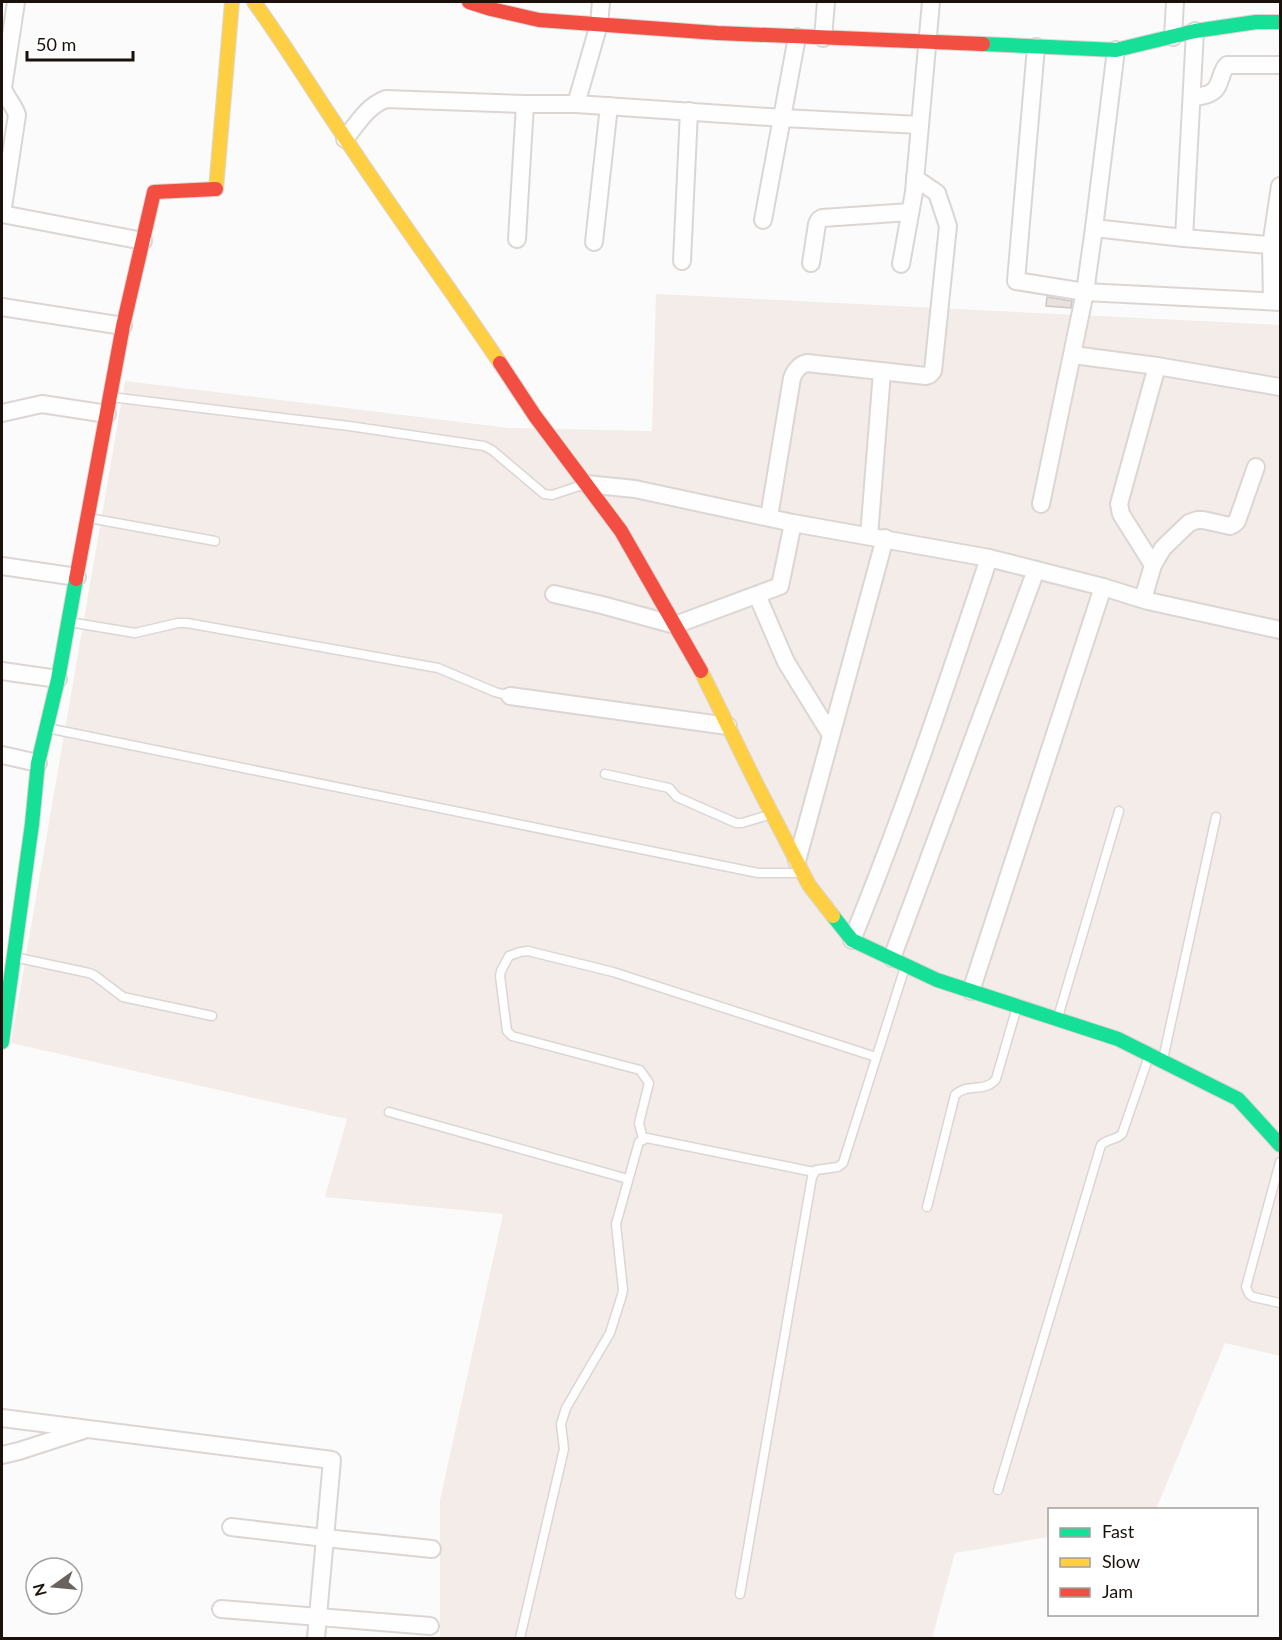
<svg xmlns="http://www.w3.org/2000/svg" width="1282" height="1640" viewBox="0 0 1282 1640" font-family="Lato,sans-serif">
<rect width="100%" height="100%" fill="#fbfbfb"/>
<polygon fill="#f4ece8" points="656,294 1280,325 1280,1356 1225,1343 1156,1509 1050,1510 1049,1537 955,1553 932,1638 440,1638 440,1500 503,1214 325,1197 347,1119 11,1043 125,381 509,428 652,431"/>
<polygon fill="#e7e2de" stroke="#ccc7c4" stroke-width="1.5" points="1047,297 1072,301 1071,308 1046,306"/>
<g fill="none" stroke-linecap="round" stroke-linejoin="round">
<g stroke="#dbd6d3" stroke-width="11">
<g id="lane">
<polyline points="111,397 349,426 484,446 492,450 544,494 552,495 585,484"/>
<polyline points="89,518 215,541"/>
<polyline points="69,622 135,633 178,623 187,623 438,668 495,692 510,696"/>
<polyline points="47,728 758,873 799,873"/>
<polyline points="605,774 669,788 677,797 736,823 742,823 772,814"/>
<polyline points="14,957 89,973 94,975 123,997 212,1016"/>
<polyline points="1058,1017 1119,811"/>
<polyline points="1163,1059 1216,817"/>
<polyline points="389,1112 628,1179"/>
<polyline points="643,1139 639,1123 649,1083 640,1070 512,1036 507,1031 500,976 501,971 509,956 520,952 528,951 613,972 876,1057"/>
<polyline points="1280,1162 1246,1287 1249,1294 1253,1297 1280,1303"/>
<path d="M 927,1207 L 955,1095 C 966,1083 986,1093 996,1079 L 1017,1007"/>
<path d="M 998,1490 L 1101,1145 C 1107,1139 1116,1140 1122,1134 L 1149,1056"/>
<polyline points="740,1594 812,1177 816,1170 838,1167 843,1163 905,967"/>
<polyline points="520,1638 564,1449 561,1424 566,1408 610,1333 622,1295 623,1290 616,1224 639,1142 647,1138 814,1172"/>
</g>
</g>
<g stroke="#dbd6d3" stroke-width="20">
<g id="street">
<polyline points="1173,37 1175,2"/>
<polyline points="823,38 826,2"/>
<polyline points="1036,47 1016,281 1085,292 1280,302"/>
<path d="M 1192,98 C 1198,96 1207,96 1212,92 C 1221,87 1220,72 1227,65 L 1280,65"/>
<polyline points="576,104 599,24 601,2"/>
<path d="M 345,139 C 357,124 367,106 386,99 L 525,104 L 576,104 L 783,118 L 920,125"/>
<path d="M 2,214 L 17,115 C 14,105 6,98 3,88 L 16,2"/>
<polyline points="2,214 143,241"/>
<polyline points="763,220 797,37"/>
<polyline points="1094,228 1184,238 1280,246"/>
<polyline points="1184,238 1195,31"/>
<polyline points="517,239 525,104"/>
<polyline points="594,242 609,106"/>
<polyline points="682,261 689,111"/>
<polyline points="811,263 817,224 819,220 822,218 910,212"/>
<polyline points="901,264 914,192 931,2"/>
<polyline points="1272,301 1271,246 1280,186"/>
<polyline points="2,307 123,326"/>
<polyline points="1073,355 1157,366 1280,387"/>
<polyline points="2,413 42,404 107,414"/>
<polyline points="586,484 635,489 793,523 989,558 1103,587 1148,601 1280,630"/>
<polyline points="1041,504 1085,292 1094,228 1116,50"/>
<path d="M 769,517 L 792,378 C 795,370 799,365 807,363 L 926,376 L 929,375 L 933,371 L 948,226 L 937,193 L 915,178"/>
<polyline points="869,536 882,372"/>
<polyline points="1153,565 1121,514 1119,504 1157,366"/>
<polyline points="2,566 77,577"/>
<polyline points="554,594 602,605 675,625 780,586 793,523"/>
<polyline points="757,595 786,662 831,735"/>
<polyline points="1143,599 1153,565 1160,553 1163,548 1189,523 1197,520 1203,520 1230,526 1234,524 1237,521 1256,467"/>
<polyline points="2,671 58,679"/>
<polyline points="510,696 728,726"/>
<polyline points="2,755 38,763"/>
<polyline points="797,861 885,538"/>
<path d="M 852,940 C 903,815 946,687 989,558"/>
<polyline points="892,958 1036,570"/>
<polyline points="971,991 1103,587"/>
<polyline points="2,1418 332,1460 316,1638"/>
<polyline points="2,1455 19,1451 84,1430"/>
<polyline points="231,1527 325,1538 432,1549"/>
<polyline points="221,1609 430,1626"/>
</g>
</g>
<g stroke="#dbd6d3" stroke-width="16">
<g id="fast">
<polyline points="983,44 1116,50 1195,31 1256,22 1280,22"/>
<polyline points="833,916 852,940 937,980 1118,1039 1238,1099 1280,1145"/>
<polyline points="2,1042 32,824 38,763 58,679 76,579"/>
</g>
</g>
<g stroke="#dbd6d3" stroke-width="16">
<g id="slow">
<path d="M 254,2 C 286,46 314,93 345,138 C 395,214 449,287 500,363"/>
<polyline points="216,189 232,2"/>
<polyline points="701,671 757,785 809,885 833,916"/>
</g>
</g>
<g stroke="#dbd6d3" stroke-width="16">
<g id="jam">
<polyline points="469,2 491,9 539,20 717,33 983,44"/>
<polyline points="500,363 535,416 621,531 701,671"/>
<polyline points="76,579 123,326 154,192 216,189"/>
</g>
</g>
<use href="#lane" stroke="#fefefe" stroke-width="8"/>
<use href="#street" stroke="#fefefe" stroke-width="16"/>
<use href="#fast" stroke="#16e098" stroke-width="14"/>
<use href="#slow" stroke="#ffcf43" stroke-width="14"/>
<use href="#jam" stroke="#f24e42" stroke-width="14"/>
</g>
<rect width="1282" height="1640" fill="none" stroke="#1a110c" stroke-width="6"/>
<rect x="1048" y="1508" width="210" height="108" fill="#ffffff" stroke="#a3a09e" stroke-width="1.5"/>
<rect x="1060" y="1528" width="30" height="9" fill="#16e098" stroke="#a3a09e" stroke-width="1.5"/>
<text x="1102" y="1538" font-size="18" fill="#1a110c">Fast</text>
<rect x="1060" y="1558" width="30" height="9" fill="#ffcf43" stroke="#a3a09e" stroke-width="1.5"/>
<text x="1102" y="1568" font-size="18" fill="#1a110c">Slow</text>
<rect x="1060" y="1588" width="30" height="9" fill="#f24e42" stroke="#a3a09e" stroke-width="1.5"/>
<text x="1102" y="1598" font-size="18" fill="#1a110c">Jam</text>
<g transform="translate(54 1586) rotate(255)"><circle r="28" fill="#ffffff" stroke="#a3a09e" stroke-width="1.5"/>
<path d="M0-4.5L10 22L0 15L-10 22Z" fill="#696360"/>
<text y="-9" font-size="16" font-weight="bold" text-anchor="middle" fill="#1a110c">N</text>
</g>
<path d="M27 51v9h106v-9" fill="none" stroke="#1a110c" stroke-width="3"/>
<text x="36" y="51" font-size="18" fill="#1a110c" stroke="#ffffff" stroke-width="4.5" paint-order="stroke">50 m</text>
</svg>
